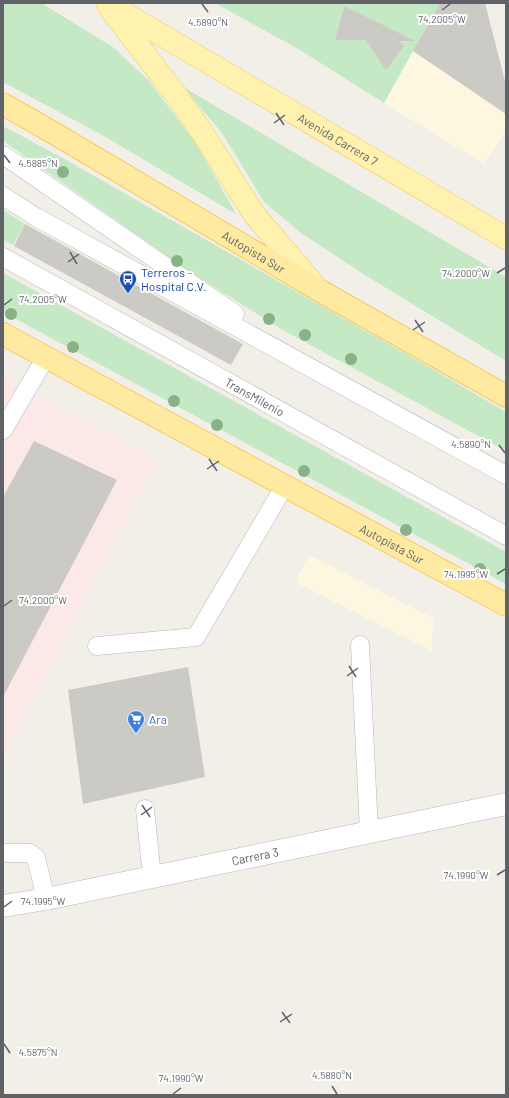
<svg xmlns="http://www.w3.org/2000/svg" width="509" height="1098" viewBox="0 0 509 1098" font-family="Barlow,sans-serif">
<rect width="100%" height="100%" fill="#f1efe8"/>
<g fill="#fef7e0">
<polygon points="413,51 506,114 506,130 484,164 384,103"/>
<polygon points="309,555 433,618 432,651 295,582"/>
</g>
<polygon fill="#fce8e6" points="3,377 157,460 5,754 3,752"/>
<g fill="#c5e8c5">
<polygon points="3,3 41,3 113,47 150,82 197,145 236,214 102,135 3,82"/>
<polygon points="215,3 440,3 384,103 300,50"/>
<polygon points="183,87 506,277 506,361 365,275 301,233 264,202 222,133"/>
<polygon points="3,126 66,160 431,368 506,412 506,451 281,329 190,272 3,141"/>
<polygon points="3,210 25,224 13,245 3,240"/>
<polygon points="3,273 506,552 506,584 3,312"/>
</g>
<g fill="#cccac5">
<polygon points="440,3 485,3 506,85 506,114 413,51"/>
<polygon points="342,5 383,25 415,41 399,41 404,46 386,70 366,40 335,40 344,8"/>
<polygon points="25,224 243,344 231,365 14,246"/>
<polygon points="34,441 117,480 3,697 3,497"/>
<polygon points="188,667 205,777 83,804 68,690"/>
</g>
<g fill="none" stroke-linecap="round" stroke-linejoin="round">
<g stroke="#b5b8bc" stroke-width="19">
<g id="service">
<polyline points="3,155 235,314"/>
<polyline points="3,196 36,217 506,475"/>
<path id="s1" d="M 3,257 L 506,536"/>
<polyline points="3,430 46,357"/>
<polyline points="360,645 369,832"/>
<polyline points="97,646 196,637 285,485"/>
<polyline points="145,809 152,877"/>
<polyline points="3,853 30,853 36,858 46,899"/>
</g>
</g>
<g stroke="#b5b8bc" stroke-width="23">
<g id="tertiary">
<path id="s2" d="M 3,906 L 46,899 L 506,804"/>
</g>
</g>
<g stroke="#f2c960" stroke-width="23">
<g id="primary">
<path id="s3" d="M 107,3 L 506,238"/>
<polyline points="111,10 180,100 207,140 254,214 315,286"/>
</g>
</g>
<g stroke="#f9ab00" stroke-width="23">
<g id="trunk">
<path id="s4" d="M 3,104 L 57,135 L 317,289 L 506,396"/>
<path id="s5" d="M 3,334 L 506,605"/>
</g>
</g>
<use href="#service" stroke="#fff" stroke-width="18"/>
<use href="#tertiary" stroke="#fff" stroke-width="22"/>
<use href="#primary" stroke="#fff2af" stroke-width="22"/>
<use href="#trunk" stroke="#feeaa1" stroke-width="22"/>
</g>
<g fill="#89b387">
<circle cx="63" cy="172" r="6"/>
<circle cx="177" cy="261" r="6"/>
<circle cx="11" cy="314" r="6"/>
<circle cx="269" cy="319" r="6"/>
<circle cx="305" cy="335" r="6"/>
<circle cx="73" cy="347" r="6"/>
<circle cx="351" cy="359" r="6"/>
<circle cx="174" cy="401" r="6"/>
<circle cx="217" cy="425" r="6"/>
<circle cx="304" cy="471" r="6"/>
<circle cx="406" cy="530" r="6"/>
<circle cx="480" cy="569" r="6"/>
</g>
<path fill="none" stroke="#5f6368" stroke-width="1.5" d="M 202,4 L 208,12M 442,10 L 450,4M 276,113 L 284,125M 274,123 L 285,115M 4,155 L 10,163M 70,252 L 77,264M 68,262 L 79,254M 497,273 L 505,268M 4,305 L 12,299M 415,320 L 423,332M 413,330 L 425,322M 499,445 L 505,453M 209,459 L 217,471M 207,469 L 219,461M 497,574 L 505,569M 4,606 L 12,600M 349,666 L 356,677M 347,676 L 358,668M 142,805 L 150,817M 141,815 L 152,807M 497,875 L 505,870M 4,907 L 12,901M 282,1012 L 290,1023M 280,1022 L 292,1014M 4,1044 L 10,1053M 332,1086 L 337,1094M 173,1094 L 181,1088"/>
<defs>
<g id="bus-pin" transform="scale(0.9)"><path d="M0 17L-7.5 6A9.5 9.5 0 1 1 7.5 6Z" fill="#1a4fb4" stroke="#fff"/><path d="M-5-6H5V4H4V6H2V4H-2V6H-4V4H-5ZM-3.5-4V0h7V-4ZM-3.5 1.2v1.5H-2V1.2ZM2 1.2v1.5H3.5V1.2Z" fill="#fff"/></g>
<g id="supermarket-pin" transform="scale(0.9)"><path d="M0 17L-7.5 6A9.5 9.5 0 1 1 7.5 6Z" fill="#3f7fe0" stroke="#fff"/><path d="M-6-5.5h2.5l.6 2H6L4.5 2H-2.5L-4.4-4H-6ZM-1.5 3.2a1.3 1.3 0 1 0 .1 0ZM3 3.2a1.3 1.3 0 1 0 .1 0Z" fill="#fff"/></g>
</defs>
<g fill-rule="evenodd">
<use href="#bus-pin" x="128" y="279"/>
<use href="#supermarket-pin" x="136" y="719"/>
</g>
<g text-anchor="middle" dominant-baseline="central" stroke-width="4" stroke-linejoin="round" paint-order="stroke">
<g font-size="12" fill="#5f6368" stroke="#fff">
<text stroke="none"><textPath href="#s3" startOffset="268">Avenida Carrera 7</textPath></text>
<text stroke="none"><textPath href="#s4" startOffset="291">Autopista Sur</textPath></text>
<text stroke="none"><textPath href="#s1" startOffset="288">TransMilenio</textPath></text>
<text stroke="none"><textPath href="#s5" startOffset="442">Autopista Sur</textPath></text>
<text stroke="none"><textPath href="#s2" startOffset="257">Carrera 3</textPath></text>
</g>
<g font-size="12" fill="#164399" stroke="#fff" text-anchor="start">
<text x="141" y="272">Terreros -<tspan x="141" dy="14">Hospital C.V.</tspan></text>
</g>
<g font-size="12" fill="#366cbe" stroke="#fff" text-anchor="start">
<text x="149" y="719">Ara</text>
</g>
</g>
<g font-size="10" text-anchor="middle" fill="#5f6368" stroke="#fff" stroke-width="4" stroke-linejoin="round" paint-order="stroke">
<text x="442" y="23">74.2005°W</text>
<text x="208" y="26">4.5890°N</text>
<text x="38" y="167">4.5885°N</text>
<text x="466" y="277">74.2000°W</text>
<text x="43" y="303">74.2005°W</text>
<text x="471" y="448">4.5890°N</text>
<text x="466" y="578">74.1995°W</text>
<text x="43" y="604">74.2000°W</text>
<text x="466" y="879">74.1990°W</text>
<text x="43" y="905">74.1995°W</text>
<text x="38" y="1056">4.5875°N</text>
<text x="332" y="1079">4.5880°N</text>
<text x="181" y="1082">74.1990°W</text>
</g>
<rect width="509" height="1098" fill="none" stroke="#5f6368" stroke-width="8"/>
</svg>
